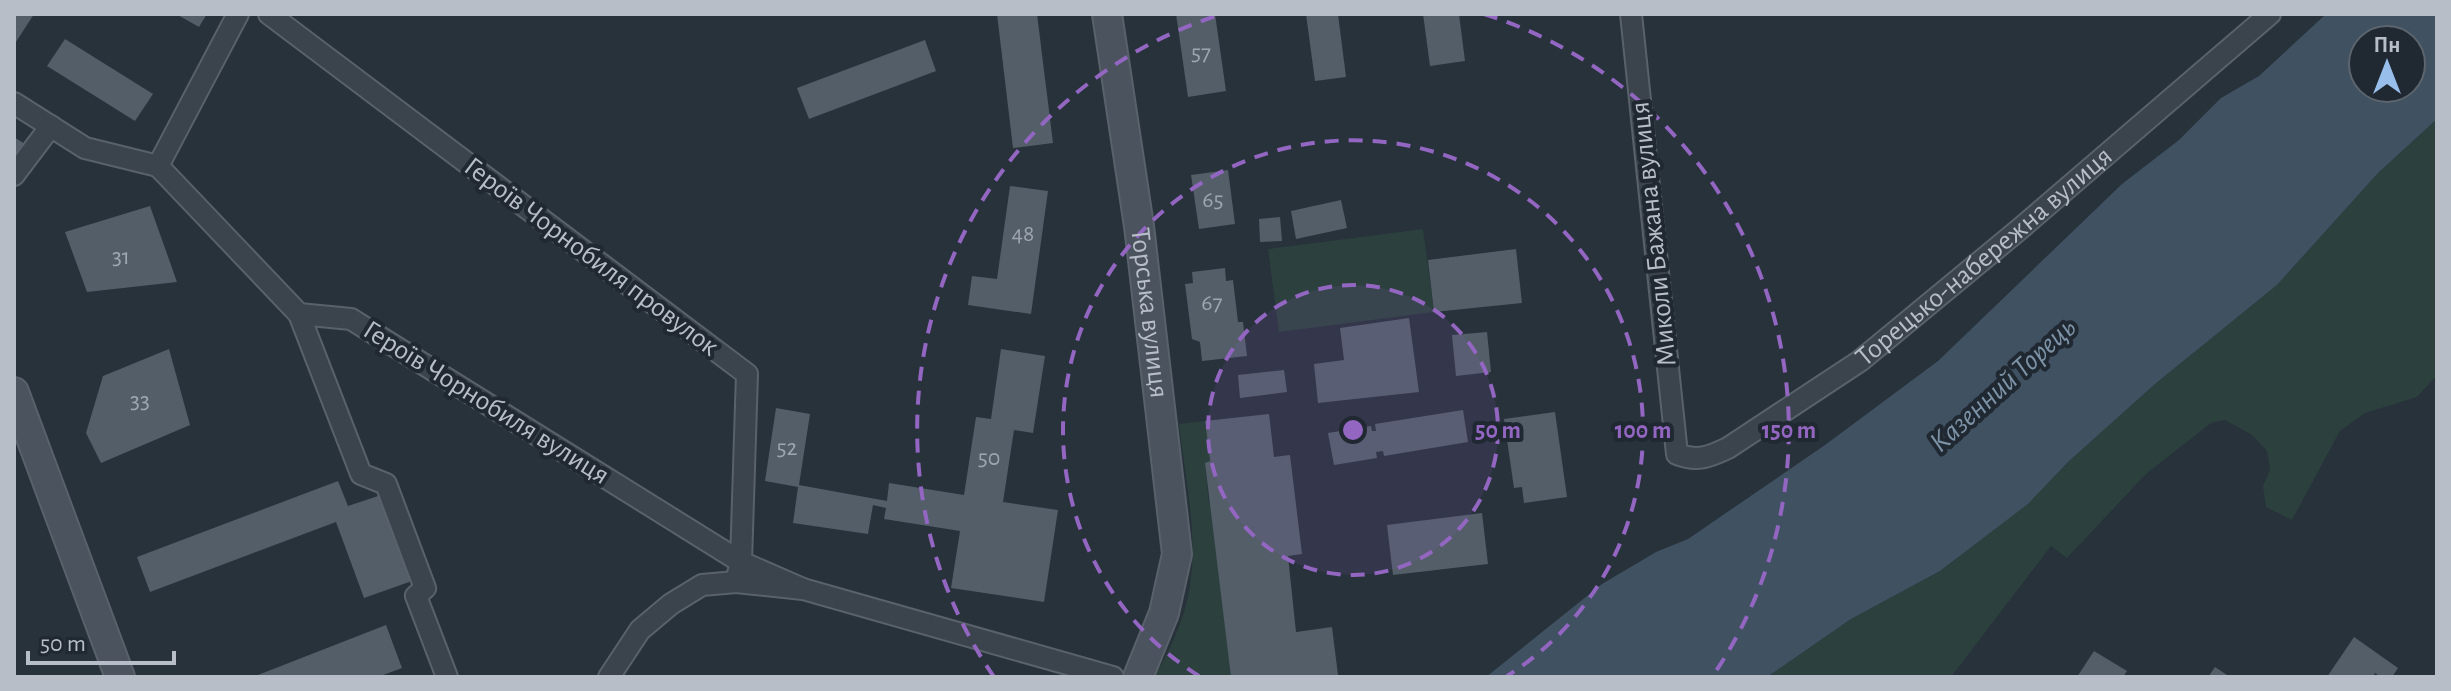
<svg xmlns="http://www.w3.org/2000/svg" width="2451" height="691" viewBox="0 0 2451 691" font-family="'Alegreya Sans',sans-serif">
<rect width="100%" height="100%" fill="#27323b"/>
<g fill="#2c403e">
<polygon points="2437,119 2437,375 2417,397 2365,413 2340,431 2292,520 2266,507 2263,486 2270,470 2267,451 2252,435 2225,420 2211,423 2146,474 2067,558 2051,546 1951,677 1767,677 1851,619 1940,571 2028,504 2068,462 2155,384 2277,285 2378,173"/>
<polygon points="1423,229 1434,312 1279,332 1268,249"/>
<path d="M 1205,421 L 1210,461 L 1205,463 L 1209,503 L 1212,507 L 1231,677 L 1155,677 C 1170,649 1186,617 1190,585 C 1198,533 1185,476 1179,424 Z"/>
</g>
<path fill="#405162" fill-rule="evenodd" d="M 2326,14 L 2437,14 L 2437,119 L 2378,173 L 2277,285 L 2155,384 L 2068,462 L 2028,504 L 1940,571 L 1851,619 L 1767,677 L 1486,677 L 1602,584 L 1656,552 L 1688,539 L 1825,445 L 1938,361 L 2122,184 L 2179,140 L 2221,98 L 2259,76 ZM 2363,40 L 2411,40 L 2411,88 L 2363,88 Z"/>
<g fill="#535e69">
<polygon points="14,14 34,14 14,45"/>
<polygon points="176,14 207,14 199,27"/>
<polygon points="997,14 1037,14 1053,143 1013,148"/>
<polygon points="1176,14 1215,14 1226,91 1188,97"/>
<polygon points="1306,14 1338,14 1346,77 1315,81"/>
<polygon points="1423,14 1459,14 1465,61 1430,66"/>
<polygon points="65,39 153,94 135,121 47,66"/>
<polygon points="925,40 936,71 809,119 797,88"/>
<polygon points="14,137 25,144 14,159"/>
<polygon points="1228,170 1235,224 1199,229 1191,175"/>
<polygon points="1010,186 1048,191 1031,314 968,305 972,276 997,279"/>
<polygon points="1341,200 1347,228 1296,239 1291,211"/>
<polygon points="150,206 177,282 87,292 65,232"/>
<polygon points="1280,217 1282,241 1260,242 1259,219"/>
<polygon points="1516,249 1522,303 1434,312 1428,260"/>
<polygon points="1225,268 1226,281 1233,280 1238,322 1243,322 1247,356 1202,361 1200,342 1192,339 1185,284 1193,283 1192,272"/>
<polygon points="1409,318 1419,392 1318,403 1314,364 1344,360 1340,328"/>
<polygon points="1487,332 1491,372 1456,376 1452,335"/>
<polygon points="169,349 190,425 101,463 86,433 103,376"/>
<polygon points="1001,349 1045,356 1033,433 1014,430 1003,502 1058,510 1044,602 951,588 960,531 884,519 886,508 873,505 868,534 793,523 798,487 765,481 776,408 810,414 799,485 887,501 889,483 964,495 976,417 991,419"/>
<polygon points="1284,370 1287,392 1240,398 1238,375"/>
<polygon points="1463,410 1468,442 1384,456 1383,451 1376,452 1377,458 1334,465 1328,433 1371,426 1372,431 1376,431 1375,424"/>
<polygon points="1555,412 1567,497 1524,503 1522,487 1514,488 1504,419"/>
<polygon points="1269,414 1274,457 1290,455 1302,554 1288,556 1296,632 1332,627 1338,675 1231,677 1205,463 1210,461 1205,421"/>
<polygon points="338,481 348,506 381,495 412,581 364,598 336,522 150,592 137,557"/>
<polygon points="1482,513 1488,564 1393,575 1387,525"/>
<polygon points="386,625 402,668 378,677 253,677"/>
<polygon points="2354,637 2398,668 2392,677 2381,677 2375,673 2373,677 2327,677"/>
<polygon points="2094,651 2127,671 2123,677 2077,677"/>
<polygon points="2215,667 2227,675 2225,677 2208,677"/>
</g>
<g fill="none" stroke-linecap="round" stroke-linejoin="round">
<g stroke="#59616a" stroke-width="24">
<g id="street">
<polyline points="269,14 747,374 741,562 736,582"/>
<path id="s1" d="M 1631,14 L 1677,454 C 1697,462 1709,457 1728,448 L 1860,361 L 2021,228 L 2270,14"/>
<polyline points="14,103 85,148 158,166"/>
<polyline points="158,166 299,314 351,319 741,562 803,589"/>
<polyline points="158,166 238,14"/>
<polyline points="14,175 51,126"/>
<polyline points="299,314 361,474 386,484 425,588 416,596 447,677"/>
<polyline points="609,677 640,630 671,604 702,585 736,582 803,589 1113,677"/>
</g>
</g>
<g stroke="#59616a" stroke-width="32">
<g id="secondary">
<path id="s2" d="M 1107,14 L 1139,226 L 1177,554 L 1164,613 L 1138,677"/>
<polyline points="14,392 120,677"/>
</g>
</g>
<use href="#street" stroke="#3b434c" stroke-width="20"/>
<use href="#secondary" stroke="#4a535e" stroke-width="28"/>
</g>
<circle cx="1353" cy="430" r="145" fill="#9366c2" fill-opacity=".12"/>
<g fill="none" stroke="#9366c2" stroke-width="4" stroke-dasharray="14 10">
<circle cx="1353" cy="430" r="145"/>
<path d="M1199 676A290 290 0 1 1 1507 676"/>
<path d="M994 677A436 436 0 0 1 1222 14M1484 14A436 436 0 0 1 1712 677"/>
</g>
<g text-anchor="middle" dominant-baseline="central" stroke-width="8" stroke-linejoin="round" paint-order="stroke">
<g font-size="24" fill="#9ea6b0">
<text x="1201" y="53">57</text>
<text x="1213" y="200">65</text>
<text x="1023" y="234">48</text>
<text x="121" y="257">31</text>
<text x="1212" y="303">67</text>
<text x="140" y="401">33</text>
<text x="787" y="448">52</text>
<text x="989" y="458">50</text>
</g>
<g font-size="28" fill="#b7bec7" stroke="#202831">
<text transform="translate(1654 234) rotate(-96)">Миколи Бажана вулиця</text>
<text stroke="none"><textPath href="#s1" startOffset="816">Торецько-набережна вулиця</textPath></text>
<text transform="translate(591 257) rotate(37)">Героїв Чорнобиля провулок</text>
<text stroke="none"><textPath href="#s2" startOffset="302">Торська вулиця</textPath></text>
<text transform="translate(486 403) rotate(32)">Героїв Чорнобиля вулиця</text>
</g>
<g font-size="30" font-style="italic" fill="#7c92a6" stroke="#202831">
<text transform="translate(2003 385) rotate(-42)">Казенний Торець</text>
</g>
</g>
<circle cx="1353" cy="430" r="12" fill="#9366c2" stroke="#202831" stroke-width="4"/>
<g font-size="24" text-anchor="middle" font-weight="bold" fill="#9366c2" stroke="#202831" stroke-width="8" stroke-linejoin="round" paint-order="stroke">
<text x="1498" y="438">50 m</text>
<text x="1643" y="438">100 m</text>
<text x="1789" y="438">150 m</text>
</g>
<rect width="2451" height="691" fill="none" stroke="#b7bec7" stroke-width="32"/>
<g transform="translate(2387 64)"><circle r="38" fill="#202831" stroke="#5c646d" stroke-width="2"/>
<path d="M0-6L14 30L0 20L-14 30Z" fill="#98bfeb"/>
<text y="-12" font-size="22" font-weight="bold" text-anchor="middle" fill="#b7bec7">Пн</text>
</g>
<path d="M28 651v12h146v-12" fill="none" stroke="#b7bec7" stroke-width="4"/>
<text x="40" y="651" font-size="24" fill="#b7bec7" stroke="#202831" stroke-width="6" paint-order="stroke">50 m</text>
</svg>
